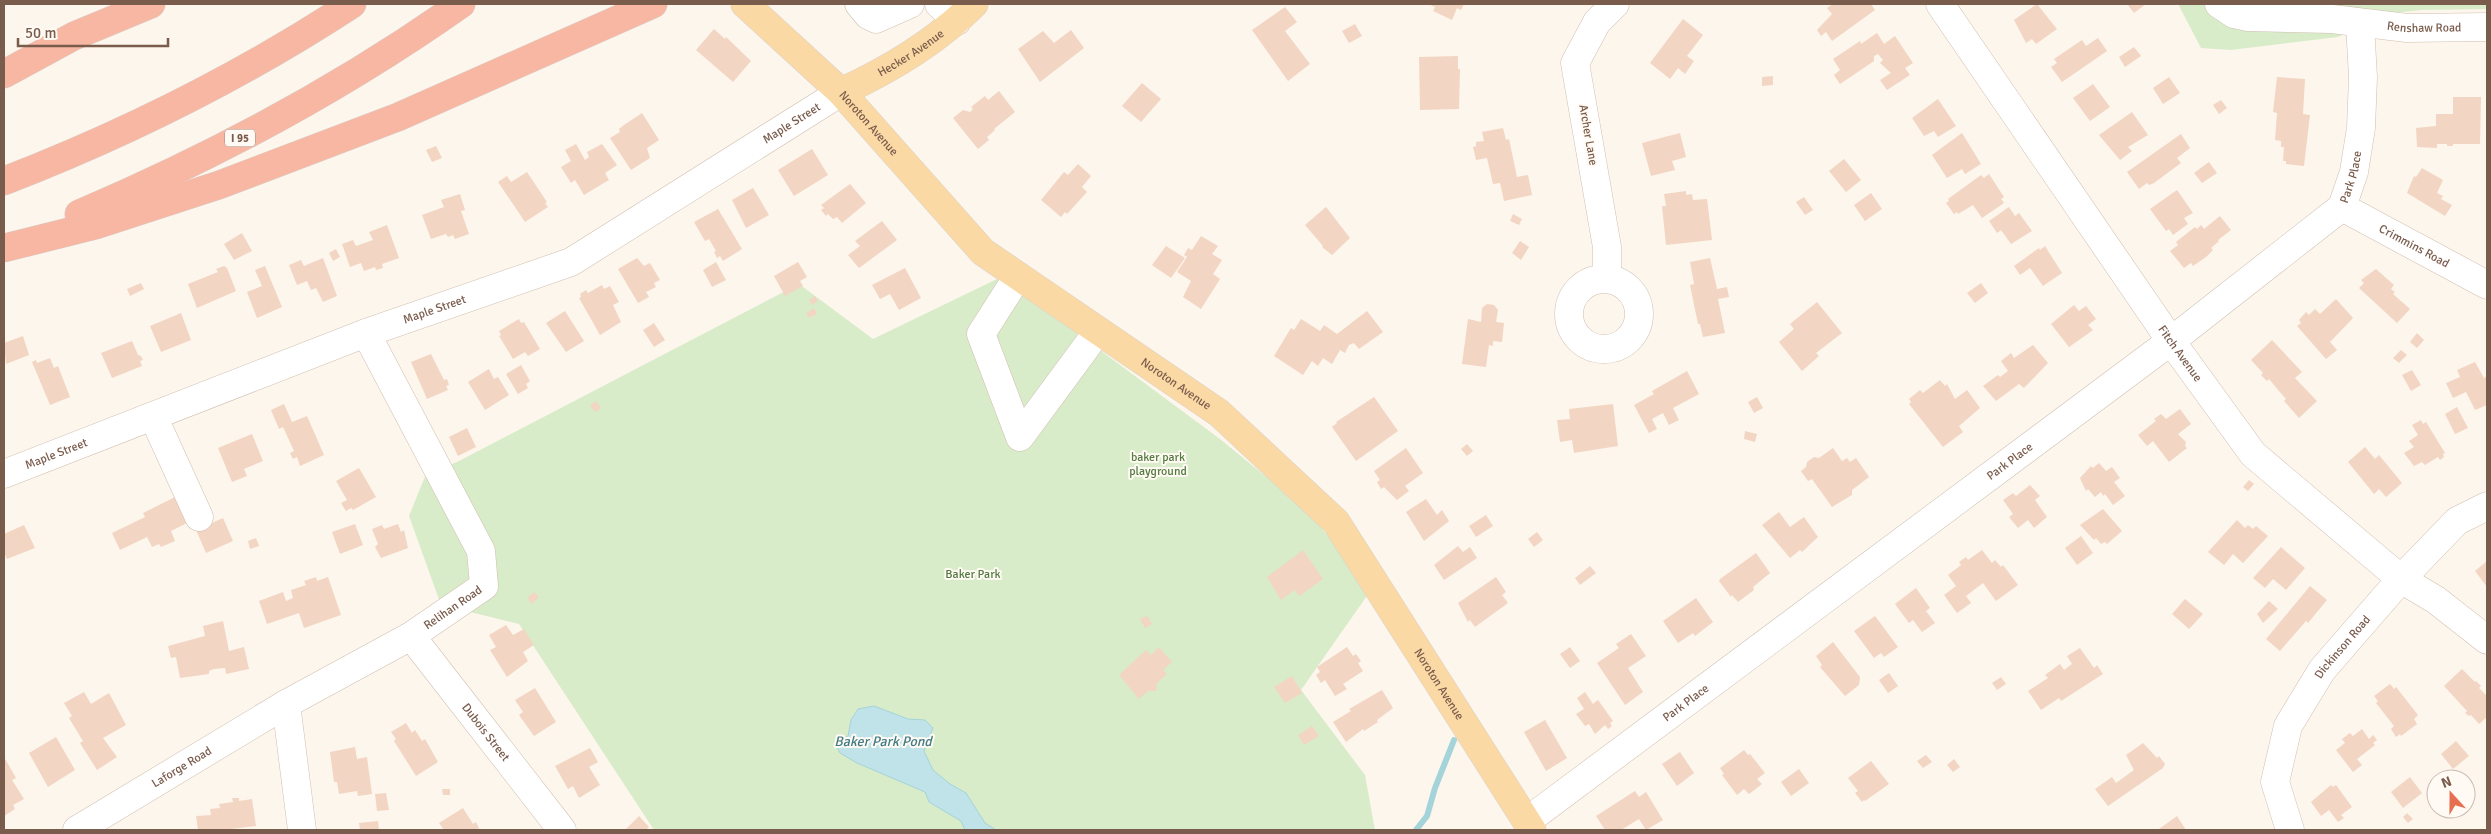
<svg xmlns="http://www.w3.org/2000/svg" width="2491" height="834" viewBox="0 0 2491 834" font-family="Signika,sans-serif">
<rect width="100%" height="100%" fill="#fdf6ec"/>
<g fill="#d8ecc9">
<polygon points="2178,4 2487,4 2487,9 2421,10 2384,14 2338,37 2231,50 2201,48"/>
<polygon points="997,279 1054,316 1220,439 1308,511 1371,590 1301,690 1365,775 1375,830 654,830 519,624 441,605 409,516 426,474 457,462 799,284 873,339"/>
</g>
<polygon fill="#bfe3e8" stroke="#a5d3da" points="874,706 908,719 925,720 933,728 924,751 933,770 950,784 966,793 985,823 996,830 965,830 961,821 929,802 925,792 857,763 840,753 835,743 848,736 851,720 858,709"/>
<g fill="none" stroke-linecap="round" stroke-linejoin="round">
<polyline stroke="#a5d3da" stroke-width="6" points="1416,830 1427,816 1435,788 1454,740"/>
</g>
<g fill="#f3d5c3">
<polygon points="1428,4 1464,4 1461,10 1457,8 1452,20 1433,11 1435,7"/>
<polygon points="1833,4 1871,4 1875,10 1832,41 1826,32 1821,36 1817,30 1832,14 1827,8"/>
<polygon points="2037,4 2057,29 2036,44 2032,39 2026,43 2014,20"/>
<polygon points="2127,4 2146,4 2134,13"/>
<polygon points="1285,7 1297,22 1285,31 1310,64 1288,81 1252,30"/>
<polygon points="1683,19 1703,35 1687,56 1694,61 1685,74 1678,68 1670,79 1650,63"/>
<polygon points="1355,24 1362,36 1349,43 1342,31"/>
<polygon points="714,29 725,39 726,37 751,61 733,82 696,50"/>
<polygon points="1071,30 1084,48 1040,82 1018,49 1043,31 1054,43"/>
<polygon points="1877,33 1884,44 1895,36 1913,63 1905,68 1910,75 1887,90 1880,80 1891,73 1880,63 1883,60 1878,54 1874,56 1874,61 1840,84 1834,75 1840,70 1833,59 1860,41 1861,44"/>
<polygon points="2098,38 2107,51 2062,82 2051,67 2057,63 2054,59 2082,40 2086,46"/>
<polygon points="2134,47 2141,56 2125,67 2119,57"/>
<polygon points="1458,56 1458,69 1460,69 1459,109 1420,110 1419,57"/>
<polygon points="1773,76 1773,85 1762,86 1762,77"/>
<polygon points="2169,77 2180,93 2163,104 2153,88"/>
<polygon points="2277,77 2305,79 2303,114 2310,115 2304,166 2286,164 2286,161 2283,161 2284,147 2281,147 2281,141 2275,140 2277,113 2273,112"/>
<polygon points="1142,83 1161,99 1141,122 1122,106"/>
<polygon points="2093,84 2110,107 2090,121 2073,98"/>
<polygon points="999,91 1015,112 994,129 995,130 987,137 989,140 978,149 953,118 963,110 970,112 973,109 971,107 985,96 988,100"/>
<polygon points="2453,97 2481,97 2480,144 2453,144 2453,146 2447,146 2447,144 2437,144 2437,148 2417,147 2416,128 2436,126 2436,114 2453,114"/>
<polygon points="1938,99 1956,126 1938,137 1934,131 1924,136 1912,118"/>
<polygon points="2221,100 2227,108 2219,114 2213,105"/>
<polygon points="2132,112 2148,135 2128,147 2132,151 2120,160 2099,135"/>
<polygon points="642,113 659,140 647,148 650,158 631,170 610,138 620,132 619,129 624,125"/>
<polygon points="1503,128 1506,140 1509,139 1517,177 1528,175 1532,195 1504,201 1500,183 1493,184 1487,158 1476,160 1473,147 1476,146 1476,142 1484,141 1482,132"/>
<polygon points="1680,133 1686,157 1672,161 1675,170 1651,176 1642,143"/>
<polygon points="1962,133 1981,164 1965,174 1962,169 1947,178 1932,155"/>
<polygon points="2181,134 2190,148 2177,158 2181,163 2154,183 2149,185 2147,183 2139,189 2127,172"/>
<polygon points="576,144 585,160 589,157 587,152 602,144 617,165 605,173 609,180 584,195 575,180 571,183 561,167 571,161 565,150"/>
<polygon points="436,146 442,158 432,162 426,150"/>
<polygon points="812,149 828,175 794,196 778,170"/>
<polygon points="1844,159 1861,180 1846,192 1829,171"/>
<polygon points="2209,162 2217,173 2202,183 2194,173"/>
<polygon points="1078,164 1091,176 1082,187 1087,192 1067,214 1065,212 1061,217 1041,200 1064,172 1068,175"/>
<polygon points="2422,168 2443,180 2437,193 2443,196 2441,199 2452,205 2445,216 2407,193 2414,176 2416,177"/>
<polygon points="527,172 547,202 545,203 548,207 525,222 498,182 507,176 511,182"/>
<polygon points="1989,174 2004,197 2001,199 2004,203 1982,218 1973,205 1958,214 1957,212 1954,214 1946,203 1949,201 1948,199 1981,175 1984,178"/>
<polygon points="850,184 866,203 842,223 837,217 833,219 828,214 826,216 821,210 824,208 821,205"/>
<polygon points="753,188 769,215 746,228 732,200"/>
<polygon points="2177,190 2193,213 2184,218 2188,224 2173,235 2169,229 2166,231 2150,209"/>
<polygon points="1686,191 1686,195 1692,194 1693,200 1707,199 1712,240 1666,245 1662,206 1666,206 1664,194"/>
<polygon points="1871,193 1882,209 1865,221 1854,205"/>
<polygon points="460,194 465,210 461,211 469,234 455,239 453,235 448,237 446,234 431,239 422,215 444,207 441,200"/>
<polygon points="1804,197 1813,210 1805,215 1796,202"/>
<polygon points="1326,207 1350,238 1332,255 1322,247 1323,246 1305,225"/>
<polygon points="2009,207 2015,216 2019,213 2032,231 2011,244 2001,230 1997,233 1989,221"/>
<polygon points="718,209 742,249 723,261 720,256 717,258 714,252 716,251 709,239 705,241 694,222"/>
<polygon points="1513,214 1522,219 1519,225 1510,221"/>
<polygon points="2220,216 2231,230 2218,240 2219,241 2211,248 2213,250 2206,257 2193,266 2191,263 2184,268 2170,251 2178,245 2176,242 2195,227 2197,229 2201,225 2204,229"/>
<polygon points="882,221 897,240 859,268 848,255 860,246 855,241"/>
<polygon points="387,225 399,258 382,264 383,268 376,270 375,267 364,271 361,263 350,267 342,244 353,240 356,246 373,240 369,232"/>
<polygon points="242,233 252,251 234,260 224,244"/>
<polygon points="1201,236 1218,246 1212,254 1222,260 1213,274 1220,279 1201,309 1183,297 1191,281 1177,272 1187,257 1184,255 1188,248 1192,250"/>
<polygon points="1520,241 1529,247 1521,260 1512,253"/>
<polygon points="1166,246 1185,258 1171,278 1152,265"/>
<polygon points="2045,246 2062,273 2043,286 2030,268 2020,275 2014,266 2039,248 2040,250"/>
<polygon points="336,249 340,257 333,261 329,253"/>
<polygon points="323,258 337,296 323,302 316,288 311,290 307,281 297,285 289,265 301,260 304,266"/>
<polygon points="637,258 644,266 650,263 660,280 654,283 656,287 646,292 649,297 638,303 618,269"/>
<polygon points="1710,258 1717,289 1727,287 1729,297 1718,299 1725,333 1703,337 1700,324 1698,324 1690,285 1694,284 1690,262"/>
<polygon points="716,262 726,280 712,287 703,270"/>
<polygon points="798,262 807,277 800,281 803,286 785,296 774,276"/>
<polygon points="224,266 227,268 236,291 197,308 188,284 218,272 216,269"/>
<polygon points="265,266 282,307 257,318 247,292 262,286 255,270"/>
<polygon points="905,268 921,298 899,310 890,294 880,299 872,285"/>
<polygon points="2376,269 2394,285 2391,289 2395,292 2393,294 2410,309 2397,323 2359,288 2364,283 2361,280"/>
<polygon points="141,283 144,289 130,296 127,289"/>
<polygon points="1981,283 1988,293 1975,303 1967,293"/>
<polygon points="602,285 604,289 610,286 619,302 613,305 621,322 600,335 579,298 581,297 580,294 586,290 588,293"/>
<polygon points="815,296 818,301 812,305 809,300"/>
<polygon points="2336,299 2353,318 2330,342 2337,350 2326,359 2297,326 2301,323 2299,320 2306,312 2309,315 2315,309 2320,314"/>
<polygon points="1817,302 1842,333 1816,353 1819,356 1802,371 1779,342 1794,329 1790,324"/>
<polygon points="1487,304 1494,305 1498,310 1496,322 1504,323 1502,342 1493,341 1493,346 1489,345 1486,367 1462,364 1468,319 1481,322 1482,308"/>
<polygon points="2074,305 2079,311 2086,306 2096,319 2088,325 2093,330 2089,333 2069,347 2051,324"/>
<polygon points="814,308 817,314 809,318 806,313"/>
<polygon points="565,311 584,341 566,352 546,323"/>
<polygon points="1367,311 1383,332 1359,349 1354,343 1349,345 1345,353 1340,350 1332,364 1323,358 1318,366 1312,361 1303,375 1274,356 1291,328 1294,330 1301,319 1320,331 1324,325 1337,334"/>
<polygon points="181,313 191,340 161,352 150,326"/>
<polygon points="519,319 521,323 524,322 540,349 528,356 525,352 513,359 499,336 501,335 499,331"/>
<polygon points="654,323 665,340 654,347 643,330"/>
<polygon points="2417,333 2424,340 2417,348 2410,342"/>
<polygon points="23,336 29,355 6,364 4,343"/>
<polygon points="2272,340 2302,372 2295,378 2317,401 2299,418 2284,401 2286,399 2279,391 2269,379 2267,381 2261,375 2263,373 2251,360"/>
<polygon points="132,341 138,355 141,356 143,360 140,361 142,366 112,378 101,353"/>
<polygon points="2033,345 2048,363 2024,388 2019,384 1996,401 1983,386 1998,375 2000,377 2008,371 2001,361 2011,353 2014,358"/>
<polygon points="2401,350 2407,355 2399,363 2393,358"/>
<polygon points="431,354 444,380 447,379 449,385 446,386 448,390 427,399 411,362"/>
<polygon points="50,358 54,368 58,366 70,397 50,405 32,362 36,360 37,363"/>
<polygon points="2475,362 2484,378 2487,376 2487,405 2475,410 2466,392 2453,398 2446,383 2460,377 2457,370"/>
<polygon points="521,365 530,381 526,384 528,388 518,394 506,374"/>
<polygon points="489,369 494,379 498,377 509,395 485,410 468,382"/>
<polygon points="2412,370 2421,385 2411,391 2402,375"/>
<polygon points="1687,371 1699,394 1673,408 1679,420 1669,425 1663,413 1652,419 1657,429 1649,433 1634,405 1654,394 1652,391"/>
<polygon points="1940,380 1945,386 1947,384 1955,399 1967,390 1980,408 1959,426 1963,432 1943,447 1909,404 1911,402 1909,399 1920,390 1923,393"/>
<polygon points="1374,397 1398,431 1356,461 1332,427 1337,423 1336,422"/>
<polygon points="1757,397 1763,408 1754,413 1748,402"/>
<polygon points="596,401 601,408 595,412 590,405"/>
<polygon points="284,404 292,422 307,416 324,455 300,466 297,457 293,459 290,453 294,451 283,427 279,429 271,410"/>
<polygon points="1613,404 1618,446 1574,453 1572,440 1560,442 1557,420 1570,419 1569,409"/>
<polygon points="2457,407 2468,428 2455,434 2445,414"/>
<polygon points="2180,409 2191,424 2178,434 2186,442 2185,446 2187,448 2169,462 2153,441 2147,446 2138,435 2156,421 2154,419 2161,414 2166,419"/>
<polygon points="2421,420 2423,424 2426,422 2445,453 2443,454 2444,457 2440,460 2438,457 2425,465 2422,462 2414,466 2404,453 2414,447 2409,441 2418,435 2412,425"/>
<polygon points="467,428 476,447 458,456 449,437"/>
<polygon points="1745,431 1757,434 1755,442 1744,439"/>
<polygon points="252,434 263,461 244,469 247,476 232,482 218,448"/>
<polygon points="1467,444 1473,451 1467,456 1461,449"/>
<polygon points="2365,447 2375,459 2379,455 2402,483 2386,497 2379,489 2374,494 2348,462"/>
<polygon points="1406,448 1423,473 1405,486 1409,491 1397,500 1384,487 1381,489 1377,482 1380,480 1374,471"/>
<polygon points="1833,448 1842,461 1847,458 1850,462 1856,458 1869,477 1852,490 1852,495 1832,507 1812,479 1808,481 1801,471 1806,467 1807,462 1814,457 1819,458"/>
<polygon points="2099,463 2106,471 2112,467 2120,478 2114,482 2125,496 2113,505 2105,494 2103,496 2101,492 2095,497 2088,489 2086,491 2080,478 2091,466 2093,468"/>
<polygon points="359,468 376,497 353,510 351,508 346,511 341,503 347,500 336,481"/>
<polygon points="2249,480 2254,484 2248,491 2243,487"/>
<polygon points="2030,485 2040,496 2035,500 2047,517 2034,528 2028,520 2018,528 2009,517 2013,514 2003,500 2013,493 2016,496"/>
<polygon points="179,495 191,521 171,531 175,541 161,547 159,544 152,547 147,537 120,550 112,533 145,517 143,513"/>
<polygon points="1426,499 1437,515 1442,510 1449,521 1424,541 1406,512"/>
<polygon points="2103,509 2122,531 2107,544 2105,542 2101,544 2096,538 2094,540 2080,525"/>
<polygon points="1779,512 1790,527 1804,517 1818,537 1802,552 1800,550 1790,558 1762,525"/>
<polygon points="1486,515 1493,526 1476,537 1469,526"/>
<polygon points="223,518 233,541 206,553 196,530"/>
<polygon points="2237,520 2245,528 2248,525 2253,529 2256,526 2268,536 2243,563 2233,554 2224,565 2208,552"/>
<polygon points="355,524 363,545 340,554 332,532"/>
<polygon points="398,524 401,532 404,530 408,548 381,558 375,547 378,544 372,529 382,525 384,529"/>
<polygon points="24,525 35,548 7,559 4,552 4,534"/>
<polygon points="1537,532 1543,540 1534,547 1528,539"/>
<polygon points="2081,536 2093,553 2077,565 2065,548"/>
<polygon points="256,538 259,546 250,549 248,541"/>
<polygon points="1458,546 1463,552 1470,547 1477,558 1444,580 1434,565"/>
<polygon points="2281,547 2305,568 2286,590 2273,579 2265,588 2253,578"/>
<polygon points="1303,550 1323,579 1299,596 1295,590 1281,600 1267,577"/>
<polygon points="1982,550 1992,563 1995,560 2001,567 2003,565 2018,585 1996,601 1983,583 1966,596 1971,603 1957,613 1944,595 1956,586 1948,575 1961,565 1959,562 1966,557 1968,560"/>
<polygon points="1756,553 1770,573 1753,587 1754,590 1738,602 1732,595 1731,597 1719,581 1720,579"/>
<polygon points="2487,561 2487,587 2475,571"/>
<polygon points="1590,566 1596,573 1580,585 1575,578"/>
<polygon points="316,577 317,581 328,577 341,615 304,628 299,613 267,624 259,601 283,592 286,601 293,598 291,590 306,585 304,581"/>
<polygon points="1496,577 1506,592 1502,595 1508,603 1475,627 1470,620 1468,622 1458,603"/>
<polygon points="2310,586 2327,600 2308,623 2306,621 2280,651 2266,639"/>
<polygon points="1916,588 1930,608 1926,611 1935,623 1922,632 1913,620 1909,623 1895,604"/>
<polygon points="534,592 539,597 532,604 527,598"/>
<polygon points="1696,598 1713,622 1695,636 1693,633 1678,643 1663,621"/>
<polygon points="2185,599 2203,614 2189,629 2172,614"/>
<polygon points="2269,601 2278,609 2263,623 2257,614"/>
<polygon points="1147,616 1152,624 1145,628 1140,619"/>
<polygon points="1875,616 1898,647 1884,657 1881,653 1874,658 1854,631"/>
<polygon points="223,621 229,651 244,647 249,669 226,674 225,668 214,669 209,671 209,674 180,678 176,657 171,658 168,646 205,636 203,626"/>
<polygon points="506,625 513,635 524,629 534,645 523,652 528,661 507,677 490,650 496,647 489,635"/>
<polygon points="1631,634 1646,656 1628,668 1643,692 1625,705 1597,663 1619,648 1616,644"/>
<polygon points="1833,642 1860,677 1859,685 1845,696 1820,667 1822,665 1816,656"/>
<polygon points="1159,647 1172,662 1163,670 1167,674 1157,683 1156,691 1148,691 1139,699 1119,675 1146,650 1151,655"/>
<polygon points="1347,647 1353,656 1356,654 1361,661 1358,663 1363,671 1343,684 1347,689 1335,696 1325,680 1321,683 1316,675 1320,672 1317,667"/>
<polygon points="1570,647 1580,661 1570,668 1560,654"/>
<polygon points="2080,648 2094,668 2097,665 2103,674 2061,701 2059,698 2041,710 2028,691 2048,678 2045,675 2060,664 2064,670 2072,664 2067,656"/>
<polygon points="2462,669 2475,682 2476,681 2481,686 2479,688 2487,696 2487,717 2479,724 2471,715 2469,716 2465,713 2467,711 2444,686"/>
<polygon points="1889,673 1898,686 1888,693 1879,680"/>
<polygon points="1292,676 1302,693 1285,703 1274,687"/>
<polygon points="2001,677 2006,684 1997,690 1992,683"/>
<polygon points="2390,684 2394,689 2396,687 2418,715 2414,719 2417,724 2401,736 2400,734 2396,737 2391,729 2394,726 2376,703 2378,701 2374,696"/>
<polygon points="535,688 556,722 534,736 519,715 523,712 515,700"/>
<polygon points="1382,690 1393,708 1377,720 1378,722 1364,731 1363,729 1346,742 1333,722 1351,711 1349,709"/>
<polygon points="84,692 91,704 109,693 126,725 103,738 117,757 97,770 80,743 83,741 69,718 72,716 64,703"/>
<polygon points="1585,692 1593,704 1598,700 1613,721 1610,723 1612,726 1608,729 1605,725 1595,734 1589,724 1585,726 1576,714 1584,709 1577,698"/>
<polygon points="1545,720 1567,758 1546,771 1524,732"/>
<polygon points="406,723 412,733 415,730 422,741 425,739 438,762 416,776 394,741 396,739 391,732"/>
<polygon points="1312,726 1319,736 1304,745 1298,735"/>
<polygon points="2362,729 2369,739 2373,735 2377,740 2373,743 2375,745 2357,759 2362,765 2353,772 2336,750 2345,743 2342,739 2350,733 2353,736"/>
<polygon points="56,737 75,770 48,787 29,753"/>
<polygon points="2456,741 2469,756 2453,769 2441,754"/>
<polygon points="2143,743 2157,758 2159,756 2165,764 2163,768 2108,806 2095,789 2112,777 2116,783 2134,770 2126,755"/>
<polygon points="355,747 357,759 367,757 372,794 358,796 357,791 339,794 337,782 334,782 330,752"/>
<polygon points="590,748 598,762 589,767 600,785 579,798 573,786 568,789 555,766"/>
<polygon points="1744,750 1748,755 1750,754 1765,773 1757,779 1762,784 1749,794 1744,789 1737,795 1722,775 1724,774 1720,768"/>
<polygon points="1680,752 1694,773 1677,786 1662,764"/>
<polygon points="1926,755 1932,762 1923,768 1917,761"/>
<polygon points="4,757 16,778 12,780 24,799 13,805 15,809 4,816"/>
<polygon points="1954,759 1960,767 1953,772 1947,765"/>
<polygon points="1871,761 1889,784 1865,801 1864,800 1862,802 1855,793 1858,791 1848,778"/>
<polygon points="1799,769 1809,783 1791,796 1781,782"/>
<polygon points="2410,777 2422,793 2403,808 2391,792"/>
<polygon points="2331,785 2333,787 2336,785 2352,807 2341,815 2344,818 2338,822 2329,810 2321,816 2311,802"/>
<polygon points="442,789 450,789 450,795 443,795"/>
<polygon points="1635,791 1639,797 1646,792 1663,820 1646,830 1639,819 1621,830 1605,830 1596,816"/>
<polygon points="386,793 389,810 377,811 375,794"/>
<polygon points="232,798 239,798 239,801 252,799 256,826 222,830 198,830 196,816 211,815 210,809 220,808 219,804 233,802"/>
<polygon points="463,808 473,824 476,822 479,828 477,830 444,830 439,823"/>
<polygon points="2407,813 2413,819 2408,823 2403,817"/>
<polygon points="639,816 649,827 646,830 625,830"/>
<polygon points="2177,816 2186,830 2160,830 2159,829"/>
<polygon points="378,821 379,830 360,830 359,823"/>
</g>
<g fill="none" stroke-linecap="round" stroke-linejoin="round">
<g stroke="#d1beb0" stroke-width="29">
<g id="minor">
<polyline points="859,4 868,15 876,19 910,4"/>
<polyline points="939,4 957,21"/>
<path id="s1" d="M 1940,4 L 2171,341 L 2253,454 L 2401,579 L 2436,600 L 2487,640"/>
<path id="s2" d="M 2219,4 L 2234,14 L 2248,17 L 2332,19 L 2407,28 L 2487,27"/>
<path id="s3" d="M 2342,207 L 2487,285"/>
<polyline points="1018,276 981,334 1020,437 1098,331"/>
<polyline points="1607,278 1607,247 1575,63 1597,22 1615,4"/>
<circle cx="1604" cy="314" r="35"/>
<polyline points="153,416 199,517"/>
<path id="s4" d="M 4,474 L 366,333 L 571,262 L 841,92"/>
<path id="s5" d="M 411,636 L 562,830"/>
<path id="s6" d="M 1527,821 L 2171,341 L 2342,207 L 2354,172 L 2361,128 L 2363,77 L 2360,24"/>
<path id="s7" d="M 77,830 L 286,704"/>
<path id="s8" d="M 302,830 L 286,704 L 411,636 L 484,586 L 481,551 L 366,333"/>
<path id="s9" d="M 2290,830 L 2275,782 L 2288,726 L 2322,670 L 2401,579 L 2457,521 L 2487,506"/>
</g>
</g>
<g stroke="#dad1cd" stroke-width="29">
<g id="major">
<path id="s10" d="M 745,4 L 841,92 L 983,252 L 1219,413 L 1336,522 L 1532,830"/>
<path id="s11" d="M 841,92 C 889,70 936,42 974,4"/>
</g>
</g>
<g stroke="#dad1cd" stroke-width="29">
<g id="highway">
<polyline points="4,74 74,36 151,4"/>
<path d="M 4,181 C 123,135 245,74 352,4"/>
<path d="M 79,214 C 213,157 342,88 461,4"/>
<polyline points="4,248 96,225 219,185 398,117 653,4"/>
</g>
</g>
<use href="#minor" stroke="#fff" stroke-width="28"/>
<use href="#major" stroke="#fbd9a5" stroke-width="28"/>
<use href="#highway" stroke="#f7b7a3" stroke-width="28"/>
</g>
<g text-anchor="middle" dominant-baseline="central" stroke-width="4" stroke-linejoin="round" paint-order="stroke">
<rect fill="#fffaf3" stroke="#a28b7f" stroke-width="1" x="225" y="129.5" width="30" height="17" rx="4"/>
<g font-size="11" font-weight="bold" fill="#7a5c4d">
<text x="240" y="138">I 95</text>
</g>
<g font-size="12" fill="#7a5c4d" stroke="#fffaf3">
<text stroke="none"><textPath href="#s2" startOffset="209">Renshaw Road</textPath></text>
<text stroke="none"><textPath href="#s11" startOffset="80">Hecker Avenue</textPath></text>
<text stroke="none"><textPath href="#s4" startOffset="866">Maple Street</textPath></text>
<text stroke="none"><textPath href="#s10" startOffset="172">Noroton Avenue</textPath></text>
<text transform="translate(1588 135) rotate(80)">Archer Lane</text>
<text stroke="none"><textPath href="#s6" startOffset="1052">Park Place</textPath></text>
<text stroke="none"><textPath href="#s3" startOffset="82">Crimmins Road</textPath></text>
<text stroke="none"><textPath href="#s4" startOffset="461">Maple Street</textPath></text>
<text stroke="none"><textPath href="#s1" startOffset="424">Fitch Avenue</textPath></text>
<text stroke="none"><textPath href="#s10" startOffset="578">Noroton Avenue</textPath></text>
<text stroke="none"><textPath href="#s4" startOffset="56">Maple Street</textPath></text>
<text stroke="none"><textPath href="#s6" startOffset="602">Park Place</textPath></text>
<text stroke="none"><textPath href="#s8" startOffset="320">Relihan Road</textPath></text>
<text stroke="none"><textPath href="#s9" startOffset="204">Dickinson Road</textPath></text>
<text stroke="none"><textPath href="#s10" startOffset="982">Noroton Avenue</textPath></text>
<text stroke="none"><textPath href="#s6" startOffset="198">Park Place</textPath></text>
<text stroke="none"><textPath href="#s5" startOffset="122">Dubois Street</textPath></text>
<text stroke="none"><textPath href="#s7" startOffset="122">Laforge Road</textPath></text>
</g>
<g font-size="12" fill="#537a41" stroke="#fffaf3">
<text x="1158" y="457">baker park<tspan x="1158" dy="14">playground</tspan></text>
<text x="973" y="574">Baker Park</text>
</g>
<g font-size="14" font-style="italic" fill="#437c86" stroke="#fffaf3">
<text x="883" y="741">Baker Park Pond</text>
</g>
</g>
<rect width="2491" height="834" fill="none" stroke="#7a5c4d" stroke-width="10"/>
<g transform="translate(2451 794) rotate(339)"><circle r="24" fill="#fffaf3" stroke="#cabbb1"/>
<path d="M0-4L9 19L0 12L-9 19Z" fill="#e76f51"/>
<text y="-8" font-size="14" font-weight="bold" text-anchor="middle" fill="#7a5c4d">N</text>
</g>
<path d="M18 38v8h150v-8" fill="none" stroke="#7a5c4d" stroke-width="2.5"/>
<text x="25" y="38" font-size="15" fill="#7a5c4d" stroke="#fffaf3" stroke-width="4" paint-order="stroke">50 m</text>
</svg>
